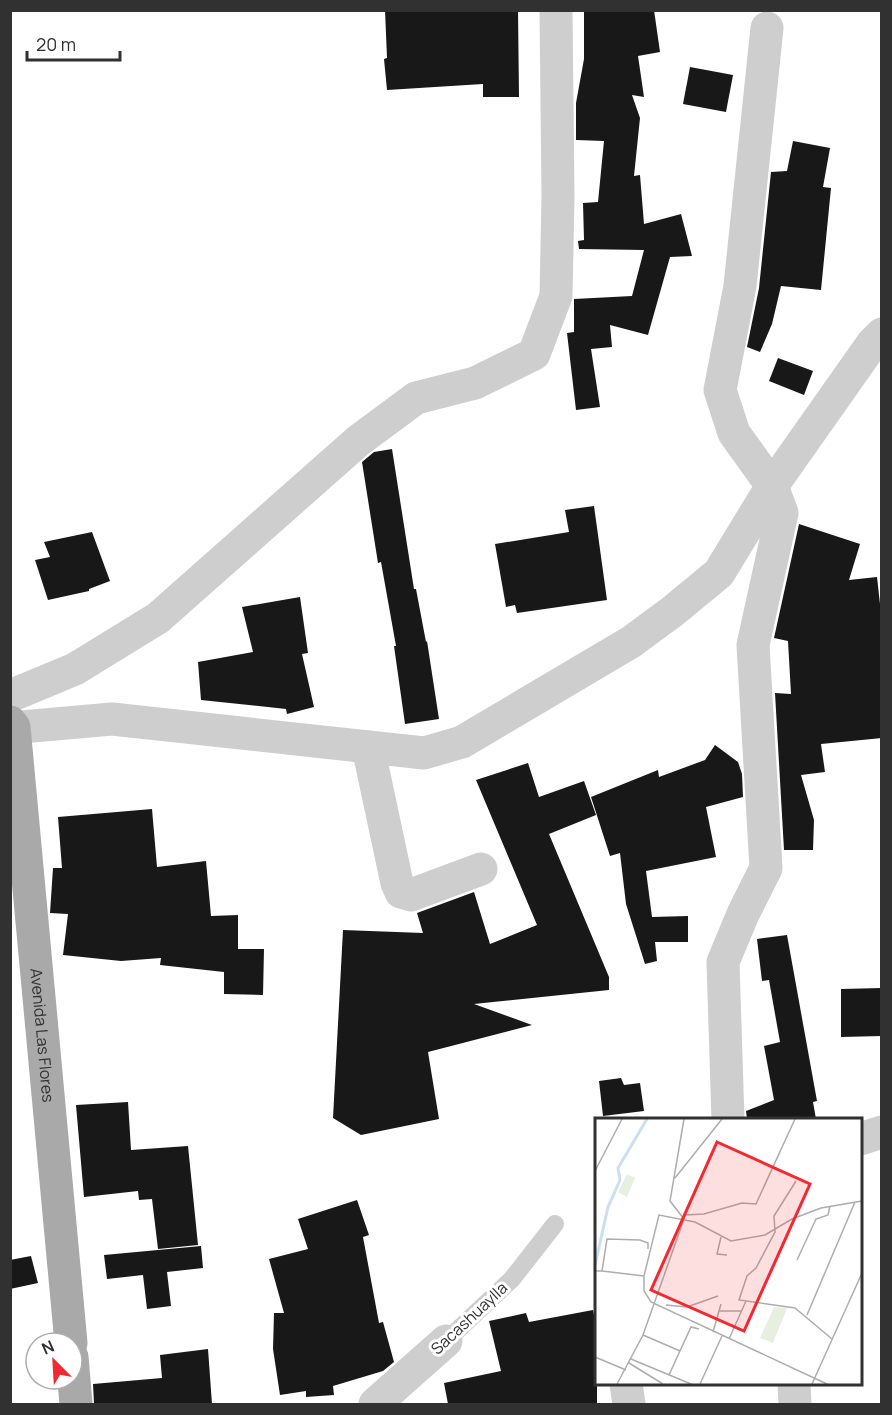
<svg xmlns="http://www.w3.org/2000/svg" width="892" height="1415" viewBox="0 0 892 1415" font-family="Manrope,sans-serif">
<rect width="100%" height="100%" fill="#fff"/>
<g fill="#181818">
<polygon points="385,10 518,10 519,97 483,97 483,84 387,90 384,59 387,58"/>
<polygon points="584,10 654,10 660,52 638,56 644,97 632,95 640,118 634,176 640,175 644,224 681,214 692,256 670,257 648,335 610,325 612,347 591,349 600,407 576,410 567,333 574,332 574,299 632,296 644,250 579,249 578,241 584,240 583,203 598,202 604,141 576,140 576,103 584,59"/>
<polygon points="690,67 733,75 726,112 683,104"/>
<polygon points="793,141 830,148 823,187 831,188 821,290 781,286 772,324 760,352 747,347 759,288 771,172 787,171"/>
<polygon points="778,358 813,371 804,395 769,381"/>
<polygon points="392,449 414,589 416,589 426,642 427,641 439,719 405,724 394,646 396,646 381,562 378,563 362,462 374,452"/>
<polygon points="594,506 607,600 517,613 515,605 506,607 495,544 569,532 565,510"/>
<polygon points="799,524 860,544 849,580 877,577 882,622 882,738 821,744 825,772 801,775 814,820 813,850 784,850 775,693 791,694 788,641 774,638"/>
<polygon points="92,532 110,581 89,589 89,591 48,600 35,560 50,557 44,542"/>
<polygon points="300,597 308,653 302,654 314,707 287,714 286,709 201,700 198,662 253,652 242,607"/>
<polygon points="715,745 738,762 742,774 743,797 706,807 716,857 646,871 652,917 688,916 688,942 655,942 657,961 645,964 626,904 620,853 610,856 591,797 658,770 659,777 705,760"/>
<polygon points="528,763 539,797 584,781 596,815 549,834 609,977 609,990 474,1004 532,1025 428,1052 439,1119 361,1135 333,1118 343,930 423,933 417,913 474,892 490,944 537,925 476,780"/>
<polygon points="152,809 157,867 206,861 211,916 238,915 238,949 264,949 263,995 224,994 224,972 160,965 161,958 121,961 63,955 68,914 50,913 53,868 62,868 58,817"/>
<polygon points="787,935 817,1101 813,1102 816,1119 747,1119 746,1111 774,1100 764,1046 780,1042 769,980 762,981 757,939"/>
<polygon points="882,988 882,1036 841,1037 841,989"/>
<polygon points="621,1078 624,1085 640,1083 644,1111 603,1116 599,1081"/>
<polygon points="128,1102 131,1150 188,1146 198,1245 158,1249 152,1199 139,1200 138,1191 84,1197 76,1105"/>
<polygon points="357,1200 369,1235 363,1237 379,1323 383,1322 394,1362 383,1371 333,1386 334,1395 306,1397 306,1391 280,1395 273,1349 274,1313 284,1313 269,1259 308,1249 298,1219"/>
<polygon points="201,1246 203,1268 167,1272 171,1306 147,1309 143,1275 107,1279 104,1255"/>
<polygon points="31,1256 38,1283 10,1289 10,1260"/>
<polygon points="593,1310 597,1330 597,1404 448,1404 444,1383 501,1371 489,1321 526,1313 529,1322"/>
<polygon points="208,1349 212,1404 94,1404 93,1384 162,1378 160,1355"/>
</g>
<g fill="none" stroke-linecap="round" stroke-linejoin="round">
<polyline stroke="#cecece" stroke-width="18" points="446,1341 512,1279 555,1224"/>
<g stroke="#cecece" stroke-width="33">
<polyline points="10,696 75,669 158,618 358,441 416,398 475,383 534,354 556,296 558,197 556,10"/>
<polyline points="10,728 112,719 424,753 462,742 631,642 673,611 719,573 772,486 872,344 882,334"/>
<polyline points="368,747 397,883 401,892 411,895 481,869"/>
<polyline points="728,1120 723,962 743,914 766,868 753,645 782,513 772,486 734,433 720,390 740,286 767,28"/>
<polyline points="860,1139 882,1132"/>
<polyline points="626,1384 629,1404"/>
<polyline points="794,1384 795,1404"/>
<polyline points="375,1404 446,1341"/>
</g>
<g stroke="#a9a9a9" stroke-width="33">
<path id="s1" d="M 10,722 L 14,727 L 71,1343"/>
<polyline points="72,1357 76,1404"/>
</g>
</g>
<g text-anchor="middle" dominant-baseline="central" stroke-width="6" stroke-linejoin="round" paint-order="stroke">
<g font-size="16" fill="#313131" stroke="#fff">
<text stroke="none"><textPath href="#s1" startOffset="316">Avenida Las Flores</textPath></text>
<text transform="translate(469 1318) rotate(-43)">Sacashuaylla</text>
</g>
</g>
<g transform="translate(595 1118)">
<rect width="267" height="267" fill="#fff"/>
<path d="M 32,56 L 40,60 L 32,79 L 23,74 ZM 179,189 L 192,190 L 178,225 L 165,220 Z" fill="#e7efde"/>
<path fill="none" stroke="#cae0f0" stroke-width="3" d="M 0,147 L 13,89 L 25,62 L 23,50 L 52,1"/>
<path fill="none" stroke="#adadad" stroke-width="1.5" d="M 0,53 L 27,1M 80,60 L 127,1M 201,63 L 179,98 L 180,114 L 161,150 L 152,158 L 144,182 L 200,190 L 237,221M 89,97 L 109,96 L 147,85 L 161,86 L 200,1M 126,119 L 122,136 L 132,137M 202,142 L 221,101 L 233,97 L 235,88M 0,153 L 7,153 L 12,121 L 45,122 L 53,125 L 53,131M 7,153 L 49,158M 71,187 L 92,189 L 123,178M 124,193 L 146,193M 212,197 L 260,84M 118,214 L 126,186M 48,217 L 85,233M 134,221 L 151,183M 0,239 L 31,252M 36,241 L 96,266M 34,245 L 68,266M 74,257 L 96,209 L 104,211M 22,266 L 48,217 L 89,101 L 75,83 L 89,1M 105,266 L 127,218M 217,266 L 267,155M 232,266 L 56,184 L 49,173 L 49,158 L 64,97 L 100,104 L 136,123 L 170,117 L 197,101 L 226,90 L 267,83"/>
<path fill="#f32831" fill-opacity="0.15" stroke="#f32831" stroke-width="3" d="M 122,24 L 215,66 L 149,213 L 56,172 Z"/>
<rect width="267" height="267" fill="none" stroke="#313131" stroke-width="3"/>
</g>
<rect width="892" height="1415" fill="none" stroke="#313131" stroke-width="24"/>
<g transform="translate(54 1361) rotate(336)"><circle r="28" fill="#ffffff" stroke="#adadad" stroke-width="1.5"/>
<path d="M0-4.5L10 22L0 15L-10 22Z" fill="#f32831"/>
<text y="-9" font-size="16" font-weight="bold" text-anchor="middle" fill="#313131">N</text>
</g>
<path d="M27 51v9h93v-9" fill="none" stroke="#313131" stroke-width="3"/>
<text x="36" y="51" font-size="18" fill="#313131" stroke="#ffffff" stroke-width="4.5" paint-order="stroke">20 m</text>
</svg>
